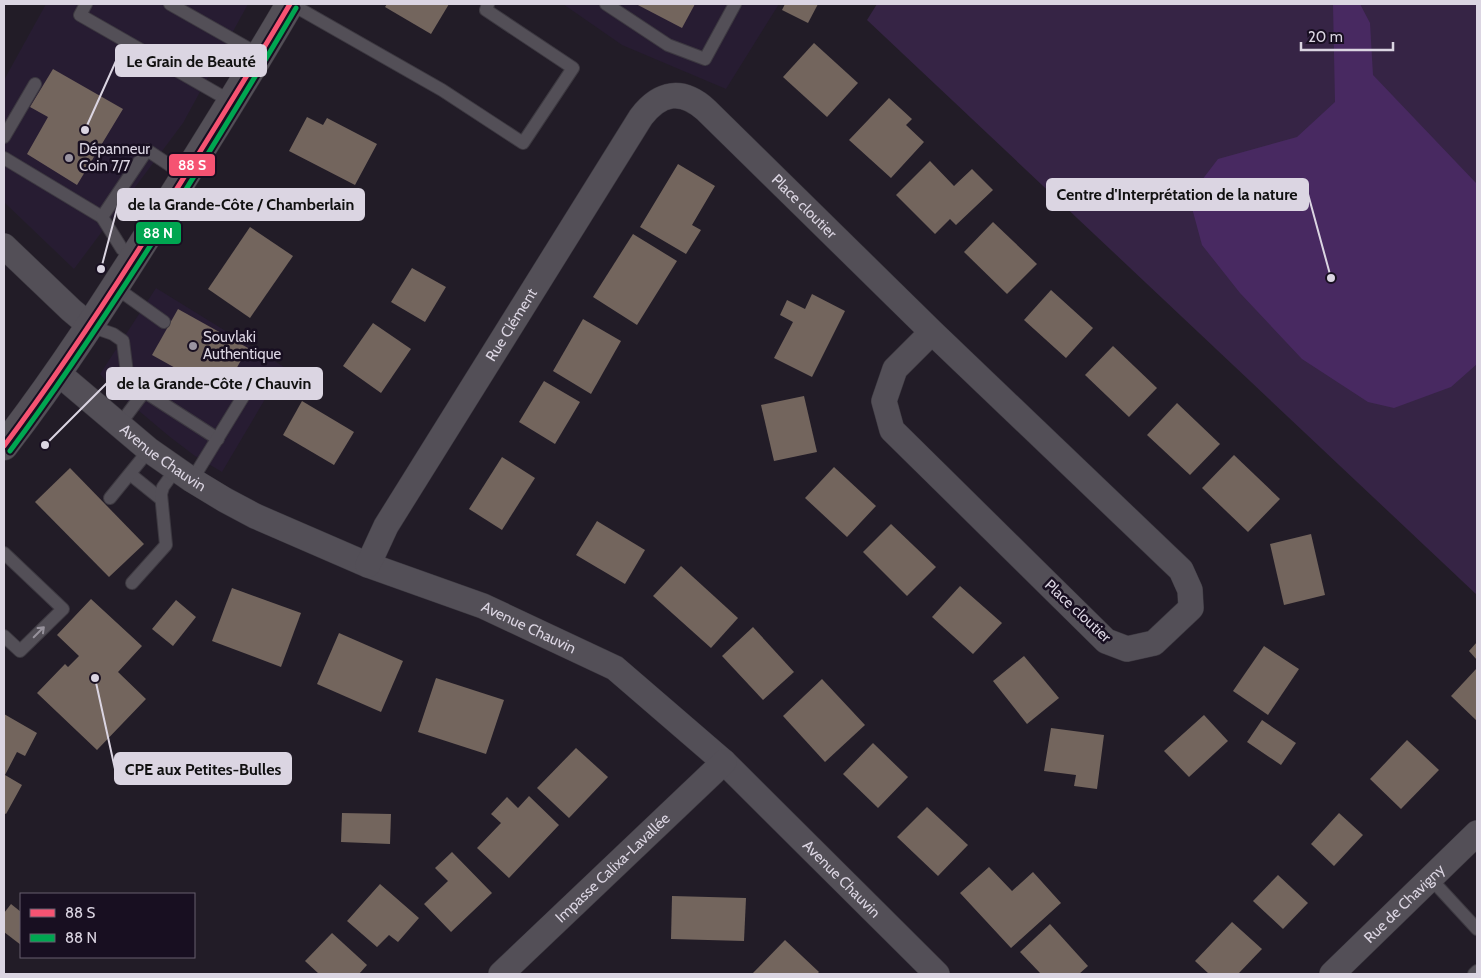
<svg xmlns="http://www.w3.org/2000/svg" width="1481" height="978" viewBox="0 0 1481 978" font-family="Cabin,sans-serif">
<rect width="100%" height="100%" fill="#221c27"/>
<g fill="#271c32">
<polygon points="46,4 248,4 183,123 74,269 4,202 4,80"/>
<polygon points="563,4 779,4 726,89 622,45"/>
<polygon points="156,288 284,367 222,472 195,456 170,437 114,390 100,374"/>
</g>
<polygon fill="#362445" points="877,4 1477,4 1477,595 867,20"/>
<polygon fill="#482961" points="1333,4 1360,4 1370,23 1373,75 1476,183 1477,187 1477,364 1451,387 1394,408 1368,402 1302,359 1240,293 1202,245 1189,197 1218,159 1297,137 1335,102"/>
<g fill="#73655d">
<polygon points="387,4 449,4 431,34 385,7"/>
<polygon points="636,4 695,4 682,28"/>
<polygon points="785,4 818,4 808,23 782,10"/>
<polygon points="814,43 858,83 827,117 783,77"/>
<polygon points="53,69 123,109 77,185 27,154 48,117 30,107"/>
<polygon points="889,98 912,119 906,125 924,142 891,178 849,140"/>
<polygon points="307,117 323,125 327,118 377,144 355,185 289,151"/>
<polygon points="930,161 954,186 972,169 993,190 956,225 950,219 935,234 896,195"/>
<polygon points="678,164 715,186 692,225 701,230 686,254 640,227"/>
<polygon points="993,222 1037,264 1007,294 964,252"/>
<polygon points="250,227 293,256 250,318 208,289"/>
<polygon points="633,234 677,261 637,325 593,297"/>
<polygon points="412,268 446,287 425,322 391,302"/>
<polygon points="1051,290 1093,328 1066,358 1024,320"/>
<polygon points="812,294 845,311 812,377 774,358 793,322 780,315 787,300 805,309"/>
<polygon points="178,309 248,348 222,394 152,355"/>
<polygon points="583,319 621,341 591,394 553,371"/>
<polygon points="373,323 411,349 381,393 343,366"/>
<polygon points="1113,346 1157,388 1129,417 1085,375"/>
<polygon points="544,381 580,402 555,444 519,422"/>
<polygon points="804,396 817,452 774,461 761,405"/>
<polygon points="302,401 354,432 334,465 283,435"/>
<polygon points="1177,403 1220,444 1190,475 1147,435"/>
<polygon points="1234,455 1280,499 1248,532 1202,488"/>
<polygon points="502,457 535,478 502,530 469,509"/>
<polygon points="834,467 876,506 847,537 805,498"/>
<polygon points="70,468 144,544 109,577 35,502"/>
<polygon points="597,521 645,550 625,584 576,555"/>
<polygon points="891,524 936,567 907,596 863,552"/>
<polygon points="1311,534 1325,595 1284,605 1270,544"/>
<polygon points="681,566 738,618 711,648 653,596"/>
<polygon points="960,586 1002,623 973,654 932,617"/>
<polygon points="232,588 301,613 281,667 212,641"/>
<polygon points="91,599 142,646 118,672 146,699 97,750 37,693 65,664 68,667 79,656 57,635"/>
<polygon points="176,600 196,617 173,646 152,629"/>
<polygon points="753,627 794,672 763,700 722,656"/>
<polygon points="339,633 403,661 381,712 317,684"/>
<polygon points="1477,642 1477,660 1469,651"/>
<polygon points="1264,646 1299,669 1268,715 1233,691"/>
<polygon points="1024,656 1059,698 1027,724 993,681"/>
<polygon points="1477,668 1477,721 1451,696"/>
<polygon points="436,678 504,700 486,754 418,732"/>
<polygon points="822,679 865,725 825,762 783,716"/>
<polygon points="4,714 37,733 25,756 17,752 5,775 22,785 6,814 4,813"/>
<polygon points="1204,715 1228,741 1189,777 1164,751"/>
<polygon points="1262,720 1296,743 1281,765 1247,742"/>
<polygon points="1051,728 1104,735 1097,789 1074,786 1076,775 1044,771"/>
<polygon points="1407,740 1439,770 1401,809 1370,779"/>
<polygon points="873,743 908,777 878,808 843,774"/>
<polygon points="576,748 608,777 569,818 537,788"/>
<polygon points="529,796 559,825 509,878 477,848 501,823 491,814 507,797 518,808"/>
<polygon points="927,807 968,845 938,876 897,837"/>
<polygon points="342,813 391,814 390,844 341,842"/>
<polygon points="1339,813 1363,835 1334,866 1311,844"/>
<polygon points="452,852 492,893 451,932 424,904 448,881 435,868"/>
<polygon points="989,867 1012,891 1033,872 1061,903 1011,948 960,893"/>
<polygon points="1278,875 1308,903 1283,929 1253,901"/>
<polygon points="380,884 419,918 398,942 389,935 377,947 347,921"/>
<polygon points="672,896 746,898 744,941 671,939"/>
<polygon points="11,904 21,912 21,945 4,932 4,913"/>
<polygon points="1232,922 1262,949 1238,974 1209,974 1195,961"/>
<polygon points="1050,924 1088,966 1079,974 1041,974 1020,952"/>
<polygon points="332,933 367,965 359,974 319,974 305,961"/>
<polygon points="785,940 819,972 817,974 752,974"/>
</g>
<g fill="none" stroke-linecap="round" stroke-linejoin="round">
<g stroke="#3d3941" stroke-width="14">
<g id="service">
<polyline points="86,4 80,15 232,102"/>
<polyline points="170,4 260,55"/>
<polyline points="291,4 442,90 523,143 573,68 486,10 488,4"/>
<polyline points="606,4 668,45 705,59 735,4"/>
<polyline points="4,137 35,84"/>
<polyline points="4,158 102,217"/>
<polyline points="134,258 122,249 102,217 147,150 186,176"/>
<polyline points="115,287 164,322"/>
<polyline points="90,326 113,334 123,341 128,381 218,439"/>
<polyline points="120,424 144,392"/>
<polyline points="130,474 161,499"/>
<polyline points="192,480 254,379"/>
<polyline points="110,498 149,450"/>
<polyline points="4,553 63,609 20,651 4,636"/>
<polyline points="132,583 166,545 161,494 163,487 176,469"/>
<polyline points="1431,879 1477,929"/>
<polyline points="1474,974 1477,971"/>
</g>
</g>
<g stroke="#3d3941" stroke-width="26">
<g id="minor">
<polyline points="4,246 71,310 90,326"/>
<path id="s1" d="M 58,373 L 149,450 L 192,480 L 225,500 L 255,516 L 368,565 L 483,606 L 615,668 L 724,762 L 937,974"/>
<path id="s2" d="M 368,565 L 386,526 L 641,117 C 660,92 682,88 706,110 L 932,332 L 1181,570 L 1190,590 L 1191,608 L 1154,643 L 1127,649 L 1106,641 L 892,430 L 884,401 L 895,369 L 932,332"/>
<path id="s3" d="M 501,974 L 724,762"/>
<path id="s4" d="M 1332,974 L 1477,833"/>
</g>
</g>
<g stroke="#3d3941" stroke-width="29">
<path id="secondary" d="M 4,446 C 59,375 107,300 155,224 C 201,151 247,78 290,4"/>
</g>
<use href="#service" stroke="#534f57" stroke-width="12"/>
<use href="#minor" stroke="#534f57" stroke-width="25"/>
<use href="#secondary" stroke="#534f57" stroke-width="28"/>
<g stroke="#180f21" stroke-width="9">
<path id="bus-1" d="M 4,446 C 61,370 113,291 163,211 C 206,142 249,74 290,4"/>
</g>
<g stroke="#180f21" stroke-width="9">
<path id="bus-2" d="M 10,451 C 67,375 119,295 170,215 C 213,146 255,78 296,8"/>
</g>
<use href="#bus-1" stroke="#f65372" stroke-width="5"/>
<use href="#bus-2" stroke="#00a651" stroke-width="5"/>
</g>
<defs><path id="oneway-shaft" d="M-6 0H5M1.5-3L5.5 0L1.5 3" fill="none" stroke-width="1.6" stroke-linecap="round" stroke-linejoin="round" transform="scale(1.25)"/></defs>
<use stroke="#97929c" href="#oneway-shaft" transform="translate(39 632) rotate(-45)"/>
<g fill="#9a94a1" stroke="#180f21" stroke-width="2">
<circle cx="69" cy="158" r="5"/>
<circle cx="193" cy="346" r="5"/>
</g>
<g text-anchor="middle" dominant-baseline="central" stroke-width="5" stroke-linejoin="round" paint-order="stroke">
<g font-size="15" fill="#dbd5e2" stroke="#180f21" text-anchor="start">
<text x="79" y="149">Dépanneur<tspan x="79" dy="17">Coin 7/7</tspan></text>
<text x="203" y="337">Souvlaki<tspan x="203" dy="17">Authentique</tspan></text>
</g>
<g font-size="15" fill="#dbd5e2" stroke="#180f21">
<text stroke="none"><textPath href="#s2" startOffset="739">Place cloutier</textPath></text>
<text stroke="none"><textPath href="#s2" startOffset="280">Rue Clément</textPath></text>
<text stroke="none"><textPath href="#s1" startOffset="135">Avenue Chauvin</textPath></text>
<text transform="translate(1078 611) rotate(43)">Place cloutier</text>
<text stroke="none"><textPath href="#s1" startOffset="540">Avenue Chauvin</textPath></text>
<text stroke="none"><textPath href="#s3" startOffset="154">Impasse Calixa-Lavallée</textPath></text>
<text stroke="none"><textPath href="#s1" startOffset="945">Avenue Chauvin</textPath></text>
<text stroke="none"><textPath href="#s4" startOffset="101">Rue de Chavigny</textPath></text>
</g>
</g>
<path fill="none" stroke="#dbd5e2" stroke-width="2" d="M85 130L116 61M1331 278L1308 194M101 269L118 205M45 445L107 383M95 678L115 769"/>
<g fill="#dbd5e2" stroke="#180f21" stroke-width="2">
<circle cx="85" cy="130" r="5"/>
<circle cx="1331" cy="278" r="5"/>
<circle cx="101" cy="269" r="5"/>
<circle cx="45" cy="445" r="5"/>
<circle cx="95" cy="678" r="5"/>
</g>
<g fill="#dbd5e2" stroke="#dbd5e2" stroke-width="2">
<rect x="116" y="45" width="150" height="31" rx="5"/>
<rect x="1047" y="179" width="261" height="31" rx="5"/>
<rect x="118" y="189" width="246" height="31" rx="5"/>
<rect x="107" y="368" width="215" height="31" rx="5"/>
<rect x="115" y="753" width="176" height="31" rx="5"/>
</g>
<g font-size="16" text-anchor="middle" font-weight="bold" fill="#111">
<text x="191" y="67">Le Grain de Beauté</text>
<text x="1177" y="200">Centre d'Interprétation de la nature</text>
<text x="241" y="210">de la Grande-Côte / Chamberlain</text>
<text x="214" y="389">de la Grande-Côte / Chauvin</text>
<text x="203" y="775">CPE aux Petites-Bulles</text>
</g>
<g stroke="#180f21" stroke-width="2">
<rect x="168" y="153" width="48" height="24" rx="5" fill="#f65372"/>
<rect x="135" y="221" width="47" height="24" rx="5" fill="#00a651"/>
</g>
<g font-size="14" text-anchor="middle" font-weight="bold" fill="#fff">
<text x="192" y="170">88 S</text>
<text x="158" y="238">88 N</text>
</g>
<rect width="1481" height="978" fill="none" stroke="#dbd5e2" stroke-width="10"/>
<rect x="20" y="893" width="175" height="65" fill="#180f21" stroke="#665e6e"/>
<rect x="30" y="909" width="25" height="8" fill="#f65372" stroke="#665e6e"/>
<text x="65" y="918" font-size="15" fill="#dbd5e2">88 S</text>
<rect x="30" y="934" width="25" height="8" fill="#00a651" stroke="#665e6e"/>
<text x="65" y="943" font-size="15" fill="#dbd5e2">88 N</text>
<path d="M1301 42v8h92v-8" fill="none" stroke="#dbd5e2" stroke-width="2.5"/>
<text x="1308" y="42" font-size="15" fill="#dbd5e2" stroke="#180f21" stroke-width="4" paint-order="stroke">20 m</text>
</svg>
